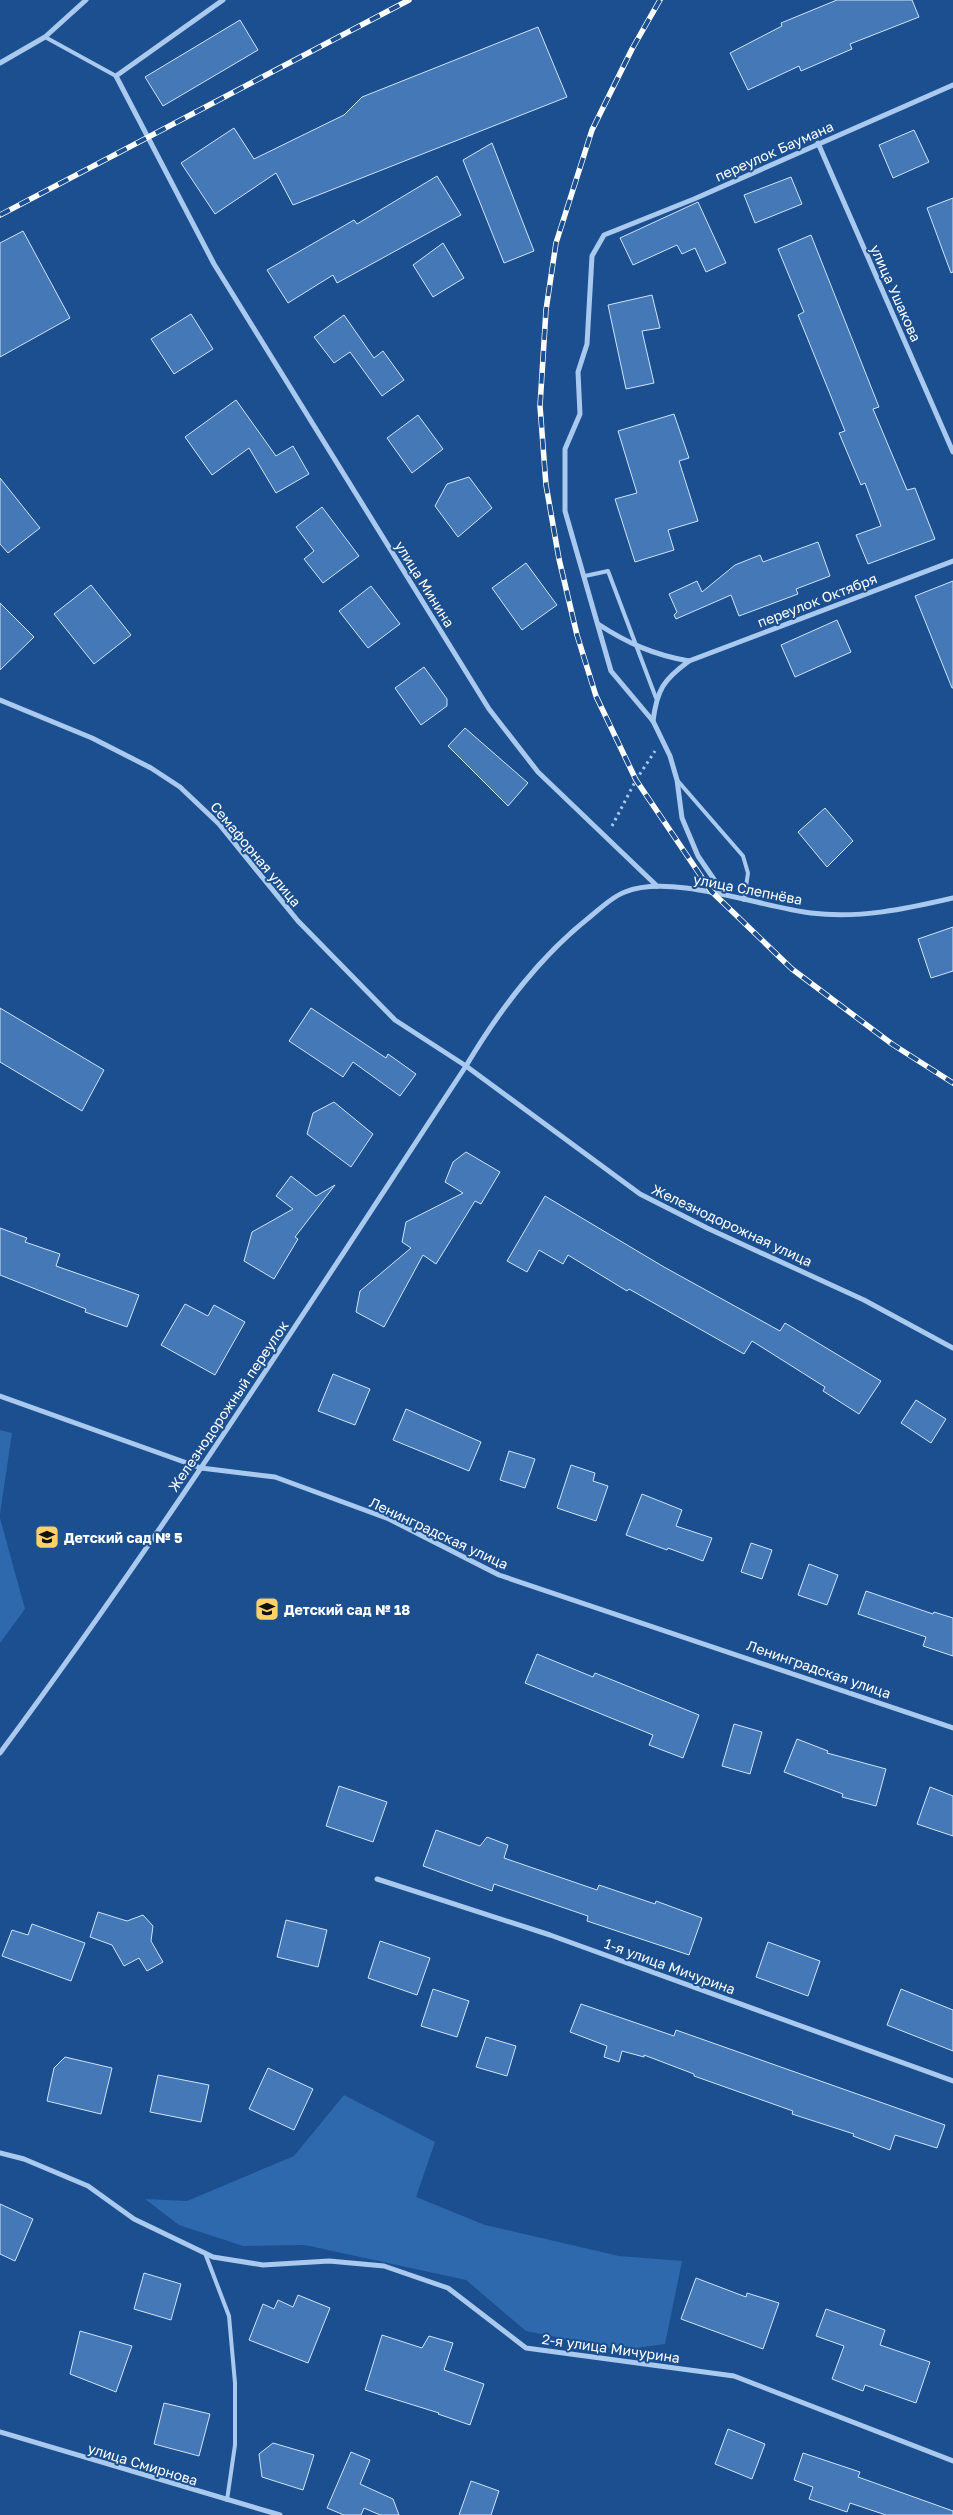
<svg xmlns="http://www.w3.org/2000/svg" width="953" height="2515" viewBox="0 0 953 2515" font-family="'Golos Text',sans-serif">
<rect width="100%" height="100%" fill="#1b4f8f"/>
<g fill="#2e69ad">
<polygon points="0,1430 12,1433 0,1514"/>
<polygon points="0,1518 25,1609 0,1643"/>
<polygon points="344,2095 435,2142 416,2197 485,2225 619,2256 682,2261 665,2344 622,2350 526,2331 466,2280 305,2245 243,2246 179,2225 145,2199 187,2201 294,2156"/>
</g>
<g fill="#4478b7" stroke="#cfe3fa">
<polygon points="837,0 912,0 919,17 850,44 852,49 801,71 799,66 748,90 730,53 782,26 781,23"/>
<polygon points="240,20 258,50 163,106 145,77"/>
<polygon points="538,27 567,97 293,205 276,173 215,214 181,163 234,128 254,159 344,115 362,97"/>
<polygon points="914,130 929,162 893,178 879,145"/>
<polygon points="492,143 534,251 504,263 463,160"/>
<polygon points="437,176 461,215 337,283 333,275 288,303 267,270 354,220 357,224"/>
<polygon points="791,177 802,204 755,223 744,195"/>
<polygon points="953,198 953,272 951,273 927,208"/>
<polygon points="698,202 726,263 706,272 695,248 682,254 677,245 633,265 620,238"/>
<polygon points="23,231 70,318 0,357 0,243"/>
<polygon points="811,235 879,407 873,409 907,490 915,488 935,539 868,564 856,535 881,526 865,483 861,485 839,433 845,431 798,315 804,312 778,249"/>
<polygon points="443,243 464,278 433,297 413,265"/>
<polygon points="652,295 660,328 642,331 654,383 626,389 608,305"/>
<polygon points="191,314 213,349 174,374 151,339"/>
<polygon points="344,315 374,358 383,351 404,380 382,396 350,352 334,363 314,337"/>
<polygon points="236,400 276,456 293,446 309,474 276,493 249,448 212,475 185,437"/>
<polygon points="674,414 689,458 679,461 698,521 668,530 674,550 635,562 615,499 637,493 618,431"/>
<polygon points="418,415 443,449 412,473 387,438"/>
<polygon points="469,477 492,508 458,537 435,506 447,484"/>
<polygon points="0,478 40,528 8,553 0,544"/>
<polygon points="322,507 359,556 323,583 304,559 314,551 296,527"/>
<polygon points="818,542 830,576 796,589 798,594 739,616 731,595 676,619 674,615 677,612 669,594 697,581 702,592 735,565 760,555 763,562"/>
<polygon points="526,563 557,605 522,630 492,588"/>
<polygon points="953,581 953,688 952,688 915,596"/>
<polygon points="91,585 131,635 94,664 54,614"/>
<polygon points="371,586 400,624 368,648 339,611"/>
<polygon points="0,603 34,637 0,670"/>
<polygon points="837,620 851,652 795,677 781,645"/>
<polygon points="424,667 447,699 447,706 421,725 395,688"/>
<polygon points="465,728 528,783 508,806 448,746"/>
<polygon points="825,808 853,841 827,867 798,832"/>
<polygon points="953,927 953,971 931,978 918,939"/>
<polygon points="0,1008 104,1070 82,1111 0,1062"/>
<polygon points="311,1008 386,1058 388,1054 416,1074 400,1096 353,1062 343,1077 289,1041"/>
<polygon points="334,1102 373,1134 351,1167 307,1134 313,1113"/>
<polygon points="466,1152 500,1172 481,1204 475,1201 436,1264 423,1255 384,1327 356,1312 360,1291 411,1248 402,1242 406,1222 463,1193 445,1182 453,1162"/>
<polygon points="291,1176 316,1196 335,1185 295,1237 298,1239 274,1279 244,1261 252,1232 293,1209 276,1196"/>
<polygon points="545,1196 664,1267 780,1331 785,1323 881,1381 859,1414 823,1391 825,1387 752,1341 744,1354 629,1289 627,1291 568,1255 563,1264 539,1250 527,1272 507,1261"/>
<polygon points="0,1228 27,1238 25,1242 60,1254 56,1266 139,1295 127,1327 85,1312 86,1309 0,1275"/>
<polygon points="185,1304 208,1316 214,1305 245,1322 215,1375 161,1345"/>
<polygon points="333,1374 370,1389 355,1425 318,1411"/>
<polygon points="916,1400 946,1419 931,1443 901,1423"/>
<polygon points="406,1409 481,1442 469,1471 393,1440"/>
<polygon points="509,1451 535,1459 525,1488 500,1480"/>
<polygon points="571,1465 595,1473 593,1481 608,1486 596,1521 557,1508"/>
<polygon points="642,1494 682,1510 676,1526 712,1538 703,1561 668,1548 667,1550 626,1535"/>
<polygon points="751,1543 772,1550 762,1579 741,1572"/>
<polygon points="809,1564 838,1575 827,1605 798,1595"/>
<polygon points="866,1591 933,1614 934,1612 953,1618 953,1656 923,1646 926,1637 858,1614"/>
<polygon points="537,1654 593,1677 595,1673 699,1715 683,1758 649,1745 653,1735 525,1683"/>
<polygon points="734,1724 762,1732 750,1774 722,1766"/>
<polygon points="797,1739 828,1751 827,1753 886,1769 876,1806 842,1797 843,1794 784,1772"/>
<polygon points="339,1786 387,1802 373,1842 326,1826"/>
<polygon points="930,1787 953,1796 953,1836 917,1824"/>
<polygon points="436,1830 480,1846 487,1837 508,1845 504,1858 597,1890 599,1885 655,1904 656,1901 702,1918 689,1955 587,1921 588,1916 494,1884 492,1891 423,1866"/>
<polygon points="98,1912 127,1921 143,1915 153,1926 151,1941 163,1962 147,1971 139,1958 124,1966 112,1945 90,1937"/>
<polygon points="286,1920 327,1930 318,1967 277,1957"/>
<polygon points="32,1924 85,1943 71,1981 2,1956 12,1930 28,1935"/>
<polygon points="380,1941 430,1958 417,1995 368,1978"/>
<polygon points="768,1942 820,1961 808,1996 756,1977"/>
<polygon points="433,1989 469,2001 457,2037 421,2026"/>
<polygon points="901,1989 953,2010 953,2051 887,2025"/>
<polygon points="581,2004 674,2036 676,2030 945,2125 937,2148 895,2135 890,2150 853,2136 854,2134 792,2114 793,2111 694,2076 694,2074 644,2055 644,2057 622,2051 619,2062 604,2057 607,2046 570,2032"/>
<polygon points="486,2037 516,2046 507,2076 476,2067"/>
<polygon points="65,2057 112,2068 101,2114 47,2101 54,2068"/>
<polygon points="268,2068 313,2089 294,2130 249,2109"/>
<polygon points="158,2075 209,2085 201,2122 150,2112"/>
<polygon points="0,2204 33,2219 15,2261 0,2254"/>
<polygon points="144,2273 181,2284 171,2320 134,2309"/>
<polygon points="696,2278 746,2297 747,2293 779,2303 763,2349 681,2319"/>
<polygon points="298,2295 330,2308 308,2363 249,2340 263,2304 274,2309 278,2300 293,2307"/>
<polygon points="826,2309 885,2330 880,2345 930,2362 916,2403 865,2385 863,2391 832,2379 844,2346 816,2336"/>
<polygon points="80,2331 132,2346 116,2392 70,2374"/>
<polygon points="382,2335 422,2348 429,2336 453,2343 444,2370 484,2384 470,2425 438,2414 439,2413 365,2390"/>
<polygon points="164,2403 210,2414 199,2456 154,2444"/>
<polygon points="728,2429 765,2444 752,2479 715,2464"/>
<polygon points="273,2443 314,2455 303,2490 262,2477 259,2454"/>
<polygon points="351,2452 370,2460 360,2484 393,2499 399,2515 380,2515 364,2508 361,2515 344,2515 327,2508"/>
<polygon points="803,2453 860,2472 858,2477 953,2511 953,2515 886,2515 850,2503 847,2512 809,2499 813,2487 794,2480"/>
<polygon points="471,2481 499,2491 491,2515 459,2515"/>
</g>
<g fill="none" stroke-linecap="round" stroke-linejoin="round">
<polyline stroke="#a9c9ee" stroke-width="3" stroke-dasharray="2.5 4" stroke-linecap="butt" points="612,826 636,780 655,751"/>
<g stroke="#a9c9ee" stroke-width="4">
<polyline points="45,37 116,76"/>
<polyline points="585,576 608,571 656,698"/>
<polyline points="677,780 743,856 748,873 744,900"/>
<polyline points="205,2253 229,2316 235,2383 235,2445 227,2500"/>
</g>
<g stroke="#a9c9ee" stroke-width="5">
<polyline points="223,0 116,76 214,264 489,709 538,772 657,886"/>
<polyline points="0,63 45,37 86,0"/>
<polyline points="818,143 953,452"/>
<path d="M 598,624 C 627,643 654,655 689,661 L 953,561"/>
<polyline points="0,700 92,738 151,768 180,787 219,824 298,921 395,1020 466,1066 640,1194 707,1228 864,1300 953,1348"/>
<path d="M 653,721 C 657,690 663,680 689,661"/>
<polyline points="724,894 698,856 682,818 677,780 670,756 653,721 611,671 565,511 565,449 580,414 578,372 587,344 592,256 604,235 694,199 953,85"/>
<polyline points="0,1396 201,1468 275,1477 389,1519 499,1575 953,1728"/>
<path d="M 0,1753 C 165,1531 314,1297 466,1066 C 500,1009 539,957 591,916 C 601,908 613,896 625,892 C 672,873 761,907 811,913 C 859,919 906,909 953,898"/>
<polyline points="377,1879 550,1935 953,2081"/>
<polyline points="0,2153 24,2159 88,2186 134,2219 213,2257 263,2265 329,2261 384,2266 448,2288 526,2348 734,2376 953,2461"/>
<polyline points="0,2432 280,2515"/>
</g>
<g stroke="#fff" stroke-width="5.5">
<g id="rail">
<polyline points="660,0 632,49 592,130 556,243 546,310 540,406 546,485 559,559 577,635 596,696 636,780 711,891 792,969 892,1044 953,1083"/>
<polyline points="0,215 409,0"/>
</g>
</g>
<use href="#rail" stroke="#1b4f8f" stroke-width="4" stroke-dasharray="11" stroke-linecap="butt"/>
</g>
<defs>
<g id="school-square" transform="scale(1.25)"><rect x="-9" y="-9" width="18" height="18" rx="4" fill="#ffd166" stroke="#1b4f8f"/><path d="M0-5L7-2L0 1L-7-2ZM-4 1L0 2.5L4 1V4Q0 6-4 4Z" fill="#111"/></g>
</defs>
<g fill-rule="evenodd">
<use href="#school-square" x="47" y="1537"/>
<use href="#school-square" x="267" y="1609"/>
</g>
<g text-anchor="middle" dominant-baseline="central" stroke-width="4" stroke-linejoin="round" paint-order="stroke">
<g font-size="14" fill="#fff" stroke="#1b4f8f">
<text transform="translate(774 151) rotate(-24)">переулок Баумана</text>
<text transform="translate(896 293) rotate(66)">улица Ушакова</text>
<text transform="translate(425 584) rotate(58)">улица Минина</text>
<text transform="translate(817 600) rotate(-21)">переулок Октября</text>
<text transform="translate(256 854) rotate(50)">Семафорная улица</text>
<text transform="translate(748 889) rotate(11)">улица Слепнёва</text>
<text transform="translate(732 1225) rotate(25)">Железнодорожная улица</text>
<text transform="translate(228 1406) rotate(-56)">Железнодорожный переулок</text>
<text transform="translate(439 1533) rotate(25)">Ленинградская улица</text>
<text transform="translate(819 1669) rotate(19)">Ленинградская улица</text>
<text transform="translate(670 1966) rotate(20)">1-я улица Мичурина</text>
<text transform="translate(611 2348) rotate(8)">2-я улица Мичурина</text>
<text transform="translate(143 2464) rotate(17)">улица Смирнова</text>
</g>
<g font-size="14" font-weight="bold" fill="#fff" stroke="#1b4f8f" text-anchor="start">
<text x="64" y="1537">Детский сад № 5</text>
<text x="284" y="1609">Детский сад № 18</text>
</g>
</g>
</svg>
